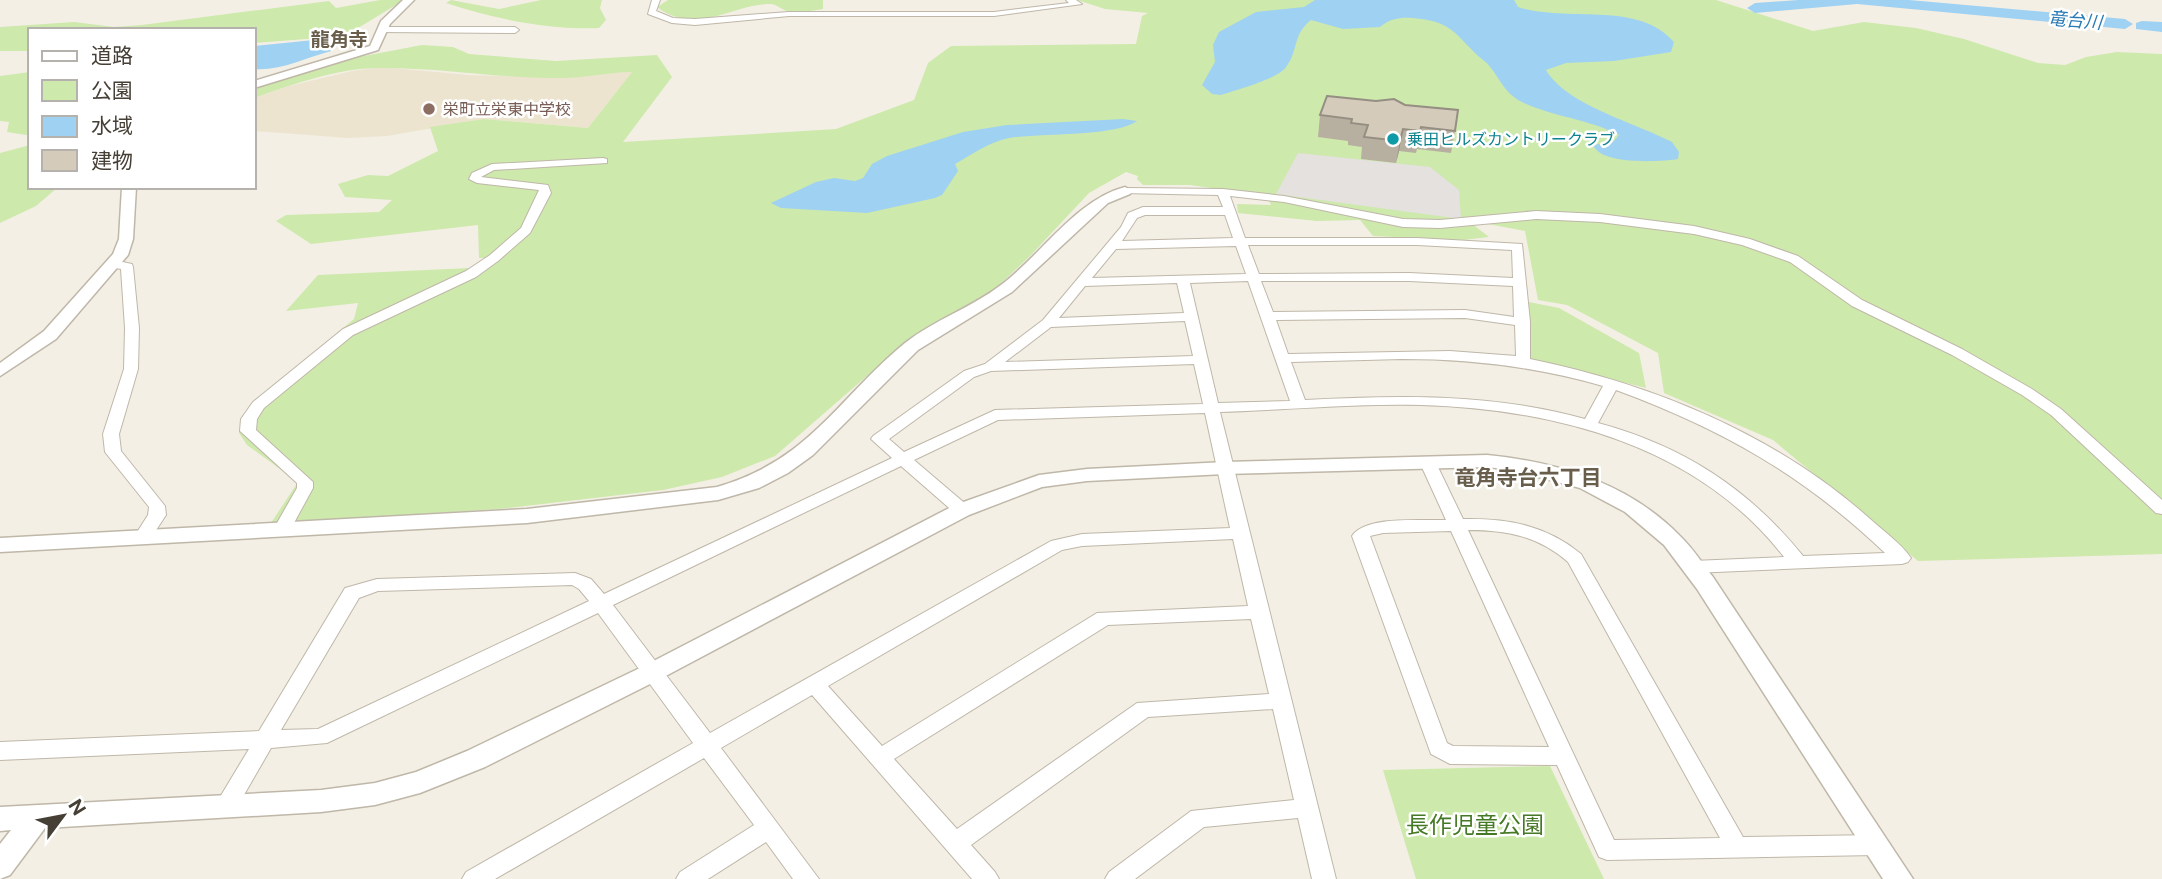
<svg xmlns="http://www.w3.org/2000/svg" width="2162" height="879" viewBox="0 0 2162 879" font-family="'Public Sans','Noto Sans JP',sans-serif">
<rect width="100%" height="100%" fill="#f3efe5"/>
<polygon fill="#ede4cf" points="382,67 469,75 565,78 633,71 588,128 484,119 387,136 348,138 254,131 254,98 289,86 352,71"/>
<g fill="#cee9ac">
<polygon points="380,0 404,0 345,36 254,43 254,30 30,30 30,51 0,51 0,27 74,22 114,27 142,25 329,1 336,8"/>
<path d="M 451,0 L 499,9 L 541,0 L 602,0 L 600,8 L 606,20 L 599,28 C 547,30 495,19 446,3 Z"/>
<path d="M 668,0 L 823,0 L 823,9 C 813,10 799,14 790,12 C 783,11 777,4 770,4 C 731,4 697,37 657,7 Z"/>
<path d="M 1077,0 L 1716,0 L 1813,31 L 1864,22 L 1916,28 L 1964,39 L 2038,63 L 2065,65 L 2086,57 L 2117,52 L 2162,54 L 2162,554 L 1918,561 L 1773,440 L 1664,393 L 1658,353 L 1567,305 L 1538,300 L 1525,231 L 1467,220 L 1489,237 L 1463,240 L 1373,236 L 1360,220 L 1317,221 L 1238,213 L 1237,204 L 1271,205 L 1267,196 L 1190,185 L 1143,185 L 1137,179 L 1138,176 L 1126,172 L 1089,193 L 1030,256 L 996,288 L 906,342 L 775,456 L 722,477 L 663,490 L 499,509 L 271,523 L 298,482 L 247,445 L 239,433 L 242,416 L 258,399 L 354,319 L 358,303 L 286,311 L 318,275 L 470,268 L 486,258 L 479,258 L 478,225 L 311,244 L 276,221 L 286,215 L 379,212 L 392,200 L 345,197 L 338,184 L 368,175 L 388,176 L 438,151 L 430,127 L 484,119 L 588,128 L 632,72 C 610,72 586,78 564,78 C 503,79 443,68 383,68 C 340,67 294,84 254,98 L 254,88 L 348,59 L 422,45 L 453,47 L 469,54 L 556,61 L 657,55 L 672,77 L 623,142 L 836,129 L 914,100 L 928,63 L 951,46 L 1136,44 L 1142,16 L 1148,13 L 1105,9 Z"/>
<polygon points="30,72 30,131 26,135 7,132 9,122 0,121 0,76"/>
<polygon points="30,145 30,187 58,187 36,206 0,223 0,153"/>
<polygon points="1529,302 1559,308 1639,353 1646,388 1529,358"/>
<polygon points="1550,766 1604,879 1416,879 1383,770"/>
</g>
<polygon fill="#e4e1de" points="1298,153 1430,167 1459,190 1461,219 1276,194"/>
<g fill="#9fd1f2">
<path d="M 1315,0 L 1514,0 L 1518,7 C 1567,23 1638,0 1674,42 L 1671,52 L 1614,61 L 1566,63 L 1546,70 C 1566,105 1636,123 1672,142 L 1679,152 L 1678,159 C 1659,162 1601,165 1593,145 L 1613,142 L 1619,135 C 1587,118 1550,117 1518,100 C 1504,91 1501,81 1491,68 C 1487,62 1481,59 1476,54 C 1453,31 1449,21 1413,18 C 1400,17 1389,19 1380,27 L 1343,29 L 1311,20 C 1292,35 1299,50 1286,67 C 1278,79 1236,90 1221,95 L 1212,94 L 1202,85 L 1215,62 L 1213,45 L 1219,32 L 1256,12 L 1304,7 Z"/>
<path d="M 334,38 L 331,51 C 305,58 281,71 254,69 L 254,46 Z"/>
<path d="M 1123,119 L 1137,121 C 1115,137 1039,133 1009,138 C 990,142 972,154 955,164 L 958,171 L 942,195 L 935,198 L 867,213 L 781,208 L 771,203 L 816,182 L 834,178 L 855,181 L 863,178 L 872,164 L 887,156 L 963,132 L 1007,125 Z"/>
</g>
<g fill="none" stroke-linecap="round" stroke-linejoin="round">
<g fill="#9fd1f2" fill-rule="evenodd">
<polygon points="1798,0 1909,0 2125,19 2133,24 2125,29 1857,4 1755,13 1747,8 1755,3"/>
<polygon points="2142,21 2162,22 2162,32 2136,29 2136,23"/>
</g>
<g stroke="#bfb7a8" stroke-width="2">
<g id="minor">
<polygon points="652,0 660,0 656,11 673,18 695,19 789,12 994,12 1069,3 1066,0 1076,0 1082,4 994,16 789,16 695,25 672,23 648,14"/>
<polygon points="382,27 515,27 519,30 515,33 379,32 379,28"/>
<polygon points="603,158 607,159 607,163 494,170 481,177 548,185 551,193 530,233 498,261 476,277 353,335 264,408 257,419 256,430 313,482 313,488 288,534 276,534 273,530 297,488 297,483 240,431 241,419 253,402 343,329 466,271 490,255 521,228 539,190 477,183 469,179 472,173 492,164"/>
<path d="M 1125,188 L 1223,189 L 1284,196 L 1403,219 L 1440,220 L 1536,211 L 1600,214 L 1694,226 L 1750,239 L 1798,256 L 1862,300 L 1962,349 L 2032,389 L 2061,409 L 2162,500 L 2162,514 L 2156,513 L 2051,415 L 2022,395 L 1952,355 L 1852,306 L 1790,262 L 1742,245 L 1694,234 L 1600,222 L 1536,219 L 1440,228 L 1403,227 L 1284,202 L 1230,196 L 1245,238 L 1417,238 L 1522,244 L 1530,322 L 1530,359 C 1652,384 1775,434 1869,518 C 1882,530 1901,543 1911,558 L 1908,562 L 1902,564 L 1693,573 L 1687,571 L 1684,567 L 1687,563 L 1693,561 L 1784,557 C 1698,446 1556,409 1421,405 C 1354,403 1287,410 1220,412 L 1336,879 L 1312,879 L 1298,818 L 1204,827 L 1135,879 L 1105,879 L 1109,872 L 1191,811 L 1294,800 L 1273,709 L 1148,717 L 971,845 L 995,872 L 999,879 L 972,879 L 812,695 L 721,748 L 819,879 L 793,879 L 766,842 L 708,879 L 676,879 L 680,872 L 754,825 L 704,758 L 495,879 L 462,879 L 466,872 L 693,743 L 598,613 L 327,743 L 271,748 L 233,814 L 225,816 L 217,814 L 214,807 L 249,749 L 0,760 L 0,742 L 259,731 L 345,588 L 377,579 L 575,573 L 591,579 L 604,594 L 892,458 L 871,439 L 873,436 L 964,371 L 985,364 L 1043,320 L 1121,227 L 1128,213 L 1143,207 L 1223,207 L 1218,195 L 1121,193 L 1119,191 ZM 1145,215 L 1225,215 L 1233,238 L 1122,241 L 1137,218 ZM 1248,245 L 1417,245 L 1512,250 L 1513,278 L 1409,273 L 1259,274 ZM 1236,246 L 1246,274 L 1092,278 L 1116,249 ZM 1248,281 L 1290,401 L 1218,403 L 1190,283 ZM 1261,281 L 1409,281 L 1513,286 L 1514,317 L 1465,310 L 1273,312 ZM 1177,283 L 1184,313 L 1059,318 L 1085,286 ZM 1465,318 L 1515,325 L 1516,356 L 1450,351 L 1288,354 L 1276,320 ZM 1185,321 L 1193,356 L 1005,362 L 1051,327 ZM 1402,359 C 1472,359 1536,367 1603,386 L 1585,419 C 1492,393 1400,395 1305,400 L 1291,362 ZM 1194,364 L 1203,404 L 995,410 L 904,452 L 889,439 L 974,377 L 991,371 ZM 1616,390 C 1722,429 1803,475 1885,553 L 1803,556 C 1748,488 1683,446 1598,423 ZM 1205,413 L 1230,528 L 1082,534 L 1051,541 L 710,733 L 613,605 L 901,466 L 956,514 L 968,514 L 970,510 L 968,506 L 914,460 L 998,420 ZM 1233,539 L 1248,606 L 1097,613 L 882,746 L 828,686 L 1062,550 L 1082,546 ZM 572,585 L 579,589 L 589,601 L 318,729 L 281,730 L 359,598 L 378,591 ZM 1251,619 L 1269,694 L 1137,703 L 957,829 L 894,759 L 1108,625 Z"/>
<polygon points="113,260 132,264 133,267 139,328 138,369 119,434 121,451 165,506 166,515 149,541 137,541 134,537 148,515 149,507 105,452 103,434 124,369 125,328 121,269 109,267 109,261"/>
<path d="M 1428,458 L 1436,463 L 1463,519 C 1507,518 1546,525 1581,554 L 1743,837 L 1877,835 L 1885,838 L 1888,845 L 1885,852 L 1877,855 L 1607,860 L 1599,857 L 1557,765 L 1450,764 L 1431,754 L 1352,536 C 1366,515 1422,521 1446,520 L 1420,463 ZM 1468,530 C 1507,530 1538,536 1568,562 L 1720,838 L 1614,840 ZM 1451,531 L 1549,747 L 1453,746 L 1447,743 L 1370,536 L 1383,533 Z"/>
</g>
</g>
<g stroke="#bfb7a8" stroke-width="3">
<g id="tertiary">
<polygon points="403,0 414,0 390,24 378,50 254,88 254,81 370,46 381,21"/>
<polygon points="122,187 136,187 133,239 128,255 56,339 0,376 0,363 44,331 113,254 119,239"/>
<path d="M 1125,187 L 1132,191 L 1130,194 L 1108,203 L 1012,292 L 918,350 L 813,455 L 788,473 L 759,488 L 718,500 L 527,523 L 0,552 L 0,538 L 527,509 L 717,487 C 810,460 836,400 905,343 C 934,320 971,308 1001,285 C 1040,256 1077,199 1125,187 Z"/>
<path d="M 1487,455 C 1558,462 1628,483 1679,535 C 1692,547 1702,563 1713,577 L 1913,879 L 1883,879 L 1697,589 L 1664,545 L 1625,512 L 1580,488 L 1512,470 L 1487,467 L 1225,474 L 1087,481 L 1042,487 L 969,515 L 660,679 L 485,767 L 420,793 L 375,805 L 321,812 L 45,828 L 10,875 L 0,879 L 0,844 L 11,830 L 0,831 L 0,807 L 321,790 L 375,783 L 416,772 L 467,751 L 642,667 L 955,505 L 1039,475 L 1087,469 L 1225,462 Z"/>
</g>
</g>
<use href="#minor" fill="#fff" fill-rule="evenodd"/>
<use href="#tertiary" fill="#fff" fill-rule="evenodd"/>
</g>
<polygon fill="#b7afa0" points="1320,115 1455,131 1451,153 1417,149 1416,153 1399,151 1396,163 1361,159 1362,147 1348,145 1348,141 1318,137"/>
<polygon fill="#958e82" points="1403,129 1399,151 1396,163 1400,141"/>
<polygon fill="#d5cbba" stroke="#958e82" stroke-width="2" points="1327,96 1376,101 1394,99 1405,105 1458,110 1455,131 1421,127 1420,131 1403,129 1400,141 1364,137 1368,125 1351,123 1352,119 1320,115"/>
<circle fill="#8d6e63" stroke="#fff" stroke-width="2.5" cx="429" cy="109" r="7"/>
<circle fill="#0f9aa8" stroke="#fff" stroke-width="2.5" cx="1393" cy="139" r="7"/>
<g text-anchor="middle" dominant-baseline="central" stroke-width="5" stroke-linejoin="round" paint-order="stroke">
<g font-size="16" fill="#785e54" stroke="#fff" text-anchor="start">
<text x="443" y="109">栄町立栄東中学校</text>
</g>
<g font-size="16" fill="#0d838f" stroke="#fff" text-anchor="start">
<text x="1407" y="139">乗田ヒルズカントリークラブ</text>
</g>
<g font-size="18" font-style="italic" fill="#2a7bb5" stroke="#fff">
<text transform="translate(2075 20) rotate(5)">竜台川</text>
</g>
<g font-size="19" font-weight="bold" fill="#695d4b" stroke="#fff">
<text x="339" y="39">龍角寺</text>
</g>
<g font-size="21" font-weight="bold" fill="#695d4b" stroke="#fff">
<text x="1528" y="477">竜角寺台六丁目</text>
</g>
<g font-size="23" fill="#467926" stroke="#fff">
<text x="1475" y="824">長作児童公園</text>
</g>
</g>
<rect x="28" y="28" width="228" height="161" fill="#ffffff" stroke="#b5b2ae" stroke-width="2"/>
<rect x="42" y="51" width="35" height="10" fill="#ffffff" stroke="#b5b2ae" stroke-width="2"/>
<text x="91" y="63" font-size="21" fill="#463f35">道路</text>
<rect x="42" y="80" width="35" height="21" fill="#cee9ac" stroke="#b5b2ae" stroke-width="2"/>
<text x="91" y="98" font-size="21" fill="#463f35">公園</text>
<rect x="42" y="116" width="35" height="21" fill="#9fd1f2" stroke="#b5b2ae" stroke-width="2"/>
<text x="91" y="133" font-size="21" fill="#463f35">水域</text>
<rect x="42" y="150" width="35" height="21" fill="#d5cbba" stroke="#b5b2ae" stroke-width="2"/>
<text x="91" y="168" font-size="21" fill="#463f35">建物</text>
<g transform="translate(63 816) rotate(58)" stroke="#ffffff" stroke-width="5" paint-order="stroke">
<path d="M0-5L12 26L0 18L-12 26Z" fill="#463f35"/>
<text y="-10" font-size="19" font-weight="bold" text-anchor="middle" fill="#463f35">N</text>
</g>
</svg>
